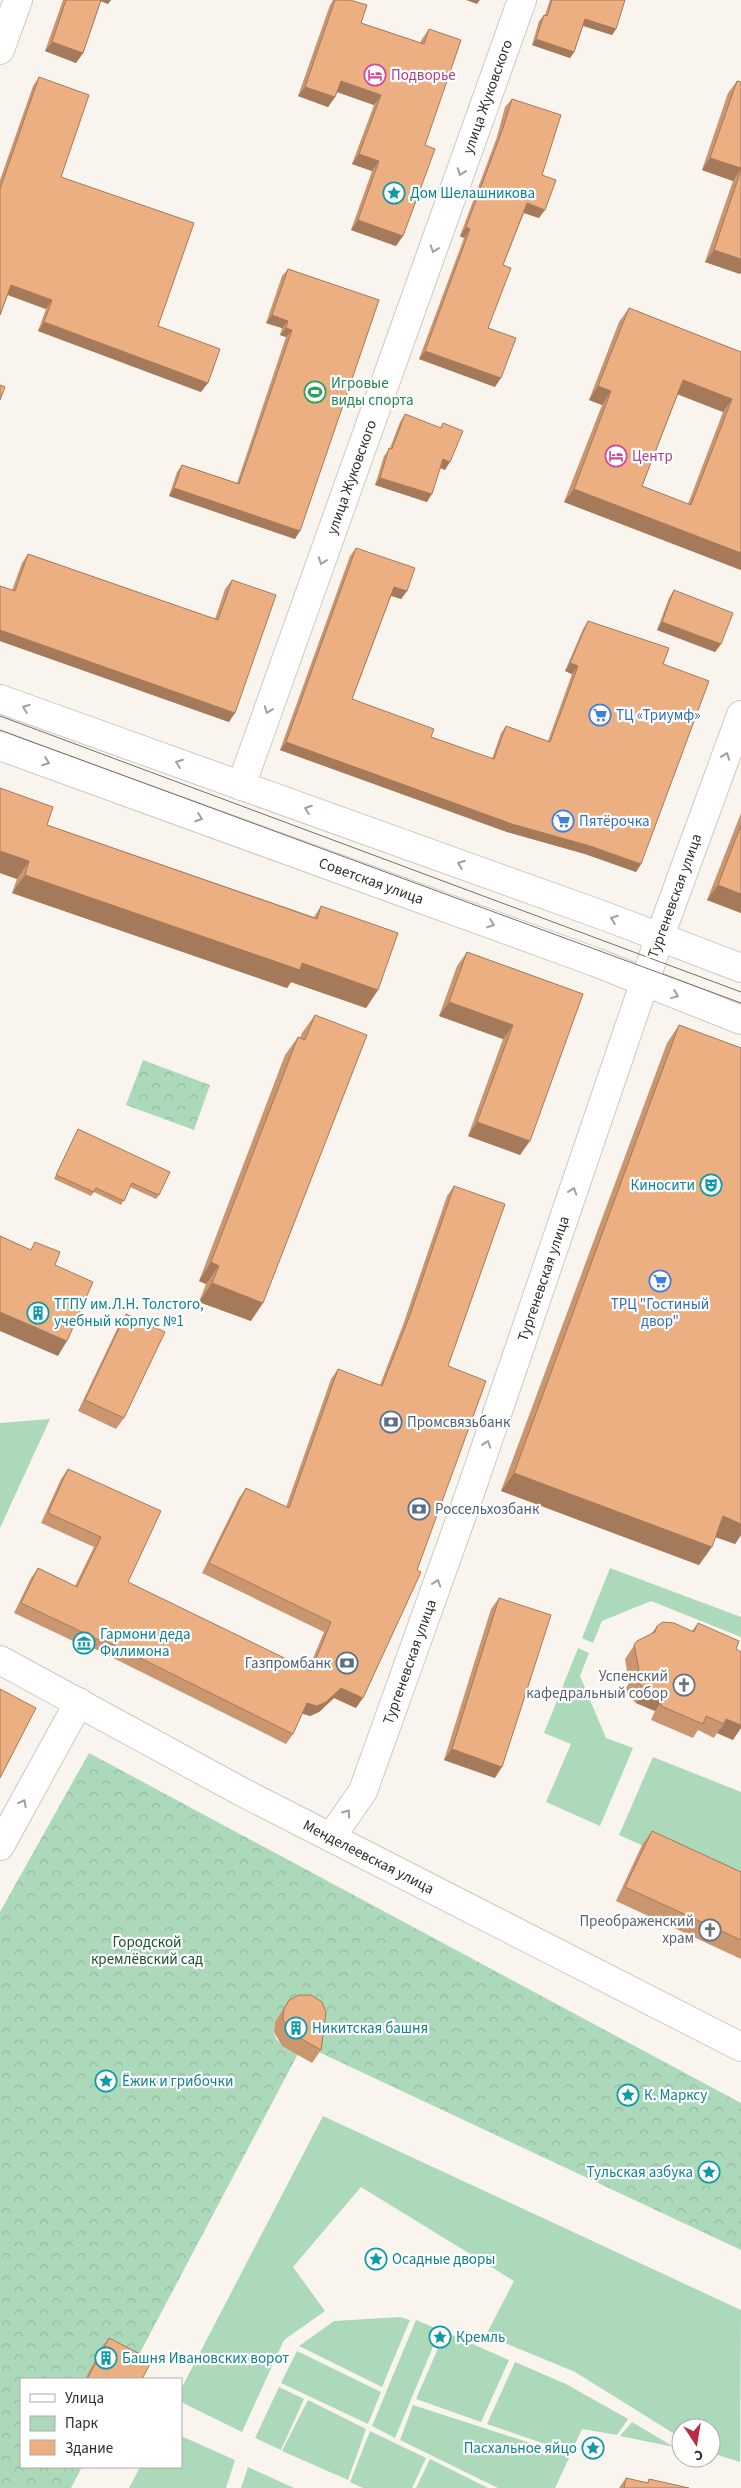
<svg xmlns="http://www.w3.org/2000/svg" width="741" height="2488" viewBox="0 0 741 2488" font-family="'Source Sans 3',sans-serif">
<defs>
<pattern id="forest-crowns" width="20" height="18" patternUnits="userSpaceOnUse" patternTransform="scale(1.25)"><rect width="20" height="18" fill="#acd9ba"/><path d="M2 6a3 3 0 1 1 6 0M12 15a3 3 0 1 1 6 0" fill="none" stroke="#94bba0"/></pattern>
</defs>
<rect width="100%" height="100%" fill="#f9f5ee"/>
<g fill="#acd9ba">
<polygon points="50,1419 0,1528 0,1423"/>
<polygon points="610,1568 741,1617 741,1637 651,1601 602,1621 593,1643 582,1638"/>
<polygon points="578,1648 589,1653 580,1676 606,1738 633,1748 600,1826 546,1802 571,1744 544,1733"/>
<polygon points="653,1757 741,1792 741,1890 619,1835"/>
<polygon points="323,2116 741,2310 740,2462 711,2453 711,2428 681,2428 681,2438 575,2372 486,2335 514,2281 361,2187 293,2267 325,2311 284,2340 242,2432 181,2402 181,2389"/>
<polygon points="400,2317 410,2320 382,2387 299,2346 334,2321"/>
<polygon points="416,2320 440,2330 395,2438 372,2426"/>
<polygon points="445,2332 509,2360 481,2422 416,2399"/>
<polygon points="297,2351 381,2392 368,2424 281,2383"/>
<polygon points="515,2362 566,2384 628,2419 617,2435 582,2429 571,2453 487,2424"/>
<polygon points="279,2387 304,2399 281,2450 255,2438"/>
<polygon points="308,2400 366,2429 348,2480 282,2451"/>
<polygon points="413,2405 570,2456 555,2488 498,2488 400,2440"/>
<polygon points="632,2422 674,2447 620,2436"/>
<polygon points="370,2431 426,2458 412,2488 363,2488 350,2482"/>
<polygon points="181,2436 235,2460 226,2488 129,2488 140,2467 181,2467"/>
<polygon points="430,2459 488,2488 416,2488"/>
<polygon points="248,2467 294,2488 241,2488"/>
</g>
<g fill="url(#forest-crowns)">
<polygon points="143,1060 210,1085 194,1130 126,1105"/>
<path d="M 89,1753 L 741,2103 L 741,2250 L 308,2047 L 285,2010 L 275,2022 C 270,2041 284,2049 300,2050 L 133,2366 L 100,2350 L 85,2379 L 21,2379 L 21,2467 L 82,2467 L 71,2488 L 0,2488 L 0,1912 Z"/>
</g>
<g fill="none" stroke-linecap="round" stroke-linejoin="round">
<g stroke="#cdc9c2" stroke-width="30">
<g id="minor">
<polyline points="0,50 18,0"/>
<path id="s1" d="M 241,786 L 522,0"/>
<polyline points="660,936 741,715"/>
<path id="s2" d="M 0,1660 L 242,1792 L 741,2047"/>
<path id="s3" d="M 332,1836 L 363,1791 L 471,1490 L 645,981"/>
<polyline points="0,1846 79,1702"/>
</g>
</g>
<g stroke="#cdc9c2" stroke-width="30">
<g id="primary">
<polyline points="0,699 610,918 741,968"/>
<path id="s4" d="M 0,746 L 595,962 L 741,1020"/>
<polyline points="645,981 660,936"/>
</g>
</g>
<use href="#minor" stroke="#fff" stroke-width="28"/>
<use href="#primary" stroke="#fff" stroke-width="28"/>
<g stroke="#73716d" stroke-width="1">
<polyline points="0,716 741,992"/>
<polyline points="0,730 741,1003"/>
</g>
</g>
<g fill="#ca9670" fill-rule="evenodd">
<polygon points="63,0 111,0 108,4 101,1 83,53 76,63 45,51"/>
<polygon points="333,0 350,0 361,23 420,43 422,39 429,29 425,145 396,246 351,230 372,171 352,164 374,105 337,92 335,97 328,107 298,96 330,5"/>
<polygon points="550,0 625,0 616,29 612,35 583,26 574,52 570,58 532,45 539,21 544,15 545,15"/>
<polygon points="39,77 61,177 201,392 38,331 46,309 8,295 0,315 0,180 33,86"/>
<polygon points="737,81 741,82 741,272 740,274 705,262 733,181 702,170 728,93"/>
<polygon points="512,99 542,175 539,218 524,213 503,265 488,328 495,387 419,359 464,238 460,236 497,137 505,107"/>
<polygon points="288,269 379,300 295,539 169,496 177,472 182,465 237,483 286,337 280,335 282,328 266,323 282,276"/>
<path d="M 629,308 L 741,352 L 741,570 L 564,502 L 602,405 L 589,400 L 619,322 ZM 678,394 L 723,412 L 688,504 L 642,486 Z"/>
<polygon points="405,414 440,428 443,423 445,470 440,468 427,502 375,485 384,456 390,448 400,422"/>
<polygon points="356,548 407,591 401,599 391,596 352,699 431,737 492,759 501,733 506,726 548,741 572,674 565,671 583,629 588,621 663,664 641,864 636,872 585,854 507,832 280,750 350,556"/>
<polygon points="28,554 215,619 225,589 232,580 229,722 0,641 0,586 12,590 22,563"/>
<polygon points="674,590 721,644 715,652 657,630 669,598"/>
<polygon points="0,788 47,825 314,917 321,906 378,990 366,1008 291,982 287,988 12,893 17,879 0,873"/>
<polygon points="741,813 741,913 707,900"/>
<polygon points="467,952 583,994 520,1155 468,1136 503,1039 439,1016 457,966"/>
<polygon points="315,1015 251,1321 199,1302 206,1284 199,1281 285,1055 298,1037 300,1038 302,1033"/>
<polygon points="679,1025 741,1048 741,1535 735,1544 715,1537 699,1565 501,1491 667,1043"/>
<polygon points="78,1129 159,1195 156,1199 130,1187 121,1205 94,1192 91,1196 54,1179 76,1133"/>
<polygon points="454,1186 448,1366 356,1708 334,1698 319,1712 310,1716 302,1713 293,1734 286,1744 93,1648 92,1650 14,1613 31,1578 38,1568 75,1586 94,1547 41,1523 61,1479 68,1469 128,1582 308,1670 324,1632 202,1573 239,1498 246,1488 286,1507 331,1379 338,1369 380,1385 403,1325 447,1196"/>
<polygon points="126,1314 124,1418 116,1429 78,1411 119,1325"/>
<polygon points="499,1598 495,1778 444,1760 491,1609"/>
<polygon points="698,1623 736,1649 733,1740 717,1733 714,1738 698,1730 693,1738 651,1720 655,1711 636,1703 627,1695 626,1688 629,1683 625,1659 637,1641 651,1634 657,1626 692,1631"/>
<polygon points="652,1831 741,1872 741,1959 616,1901 642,1845"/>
<polygon points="289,2000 321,2050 312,2063 282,2046 274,2032 275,2022"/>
<polygon points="109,2338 142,2379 85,2379 100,2350"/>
<polygon points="626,2478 647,2483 649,2479 689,2488 619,2488"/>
</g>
<g fill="#a47a5b">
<polygon points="98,0 111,0 108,4"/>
<polygon points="466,0 480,0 477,4"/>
<polygon points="585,19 616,29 612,35 581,25"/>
<polygon points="536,39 574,52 570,58 532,45"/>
<polygon points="52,42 83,53 76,63 45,51"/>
<polygon points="341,81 381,95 374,105 334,91"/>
<polygon points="305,87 335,97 328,107 298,96"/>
<polygon points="359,154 379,161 372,171 352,164"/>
<polygon points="710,158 741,168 741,169 733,181 702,170"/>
<polygon points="527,203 545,210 539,218 521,212"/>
<polygon points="358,220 403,236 396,246 351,230"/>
<polygon points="466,227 470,229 464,238 460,236"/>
<polygon points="714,250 741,259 741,272 740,274 705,262"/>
<polygon points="11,285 52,300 46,309 5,294"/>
<polygon points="272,315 288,321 282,328 266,323"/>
<polygon points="44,322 208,383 201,392 38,331"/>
<polygon points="286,328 292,330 286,337 280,335"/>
<polygon points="425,351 501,378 495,387 419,359"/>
<polygon points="683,380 732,399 723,412 674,393"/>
<polygon points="598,386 611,391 602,405 589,400"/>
<polygon points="443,459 450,462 445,470 438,467"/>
<polygon points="380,478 432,494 427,502 375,485"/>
<polygon points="174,488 300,531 295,539 169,496"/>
<polygon points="574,489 741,553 741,570 564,502"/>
<polygon points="394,587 407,591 401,599 389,595"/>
<polygon points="662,622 721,644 715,652 657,630"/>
<polygon points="0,630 235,713 229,722 0,641"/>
<polygon points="570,663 578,666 572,674 565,671"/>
<polygon points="286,742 590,846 641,864 636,872 585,854 507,832 280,750"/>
<polygon points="0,851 29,861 17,879 0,873"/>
<polygon points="25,875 302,963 378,990 366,1008 291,982 287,988 12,893"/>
<polygon points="718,885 741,894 741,913 707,900"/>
<polygon points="449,1002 513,1025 503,1039 439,1016"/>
<polygon points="477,1122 530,1141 520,1155 468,1136"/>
<polygon points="211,1262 219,1266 206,1284 199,1281"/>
<polygon points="212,1283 263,1303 251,1321 199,1302"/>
<polygon points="0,1312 67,1341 58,1356 0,1331"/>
<polygon points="514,1473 712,1547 699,1565 501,1491"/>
<polygon points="723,1516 741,1524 741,1535 735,1544 710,1535"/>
<polygon points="341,1688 363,1698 356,1708 334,1698 319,1712 310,1716 300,1713 307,1703"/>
<polygon points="645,1689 665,1697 655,1711 636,1703"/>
<polygon points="726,1719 741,1725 741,1728 733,1740 717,1733 724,1724"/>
<polygon points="452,1749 502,1767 495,1778 444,1760"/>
</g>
<g fill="#ebaf82" stroke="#a47a5b" fill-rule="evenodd">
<polygon points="66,0 101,0 83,53 52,42"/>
<polygon points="335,0 350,0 367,5 361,23 424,44 429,29 461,40 425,145 435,149 403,236 358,220 379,161 359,154 381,95 341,81 335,97 305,87"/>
<polygon points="552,0 625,0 616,29 585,19 574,52 536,39 544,15 547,16"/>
<polygon points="39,77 89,95 61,177 194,223 158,326 220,349 208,383 44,322 52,300 11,285 0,315 0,189"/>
<polygon points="737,81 741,82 741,168 710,158"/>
<polygon points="512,99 561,115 542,175 556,180 545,210 527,203 503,265 511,268 488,328 516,338 501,378 425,351 470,229 466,227 503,128"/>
<polygon points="741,170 741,259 714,250"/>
<polygon points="288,269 379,300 300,531 174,488 182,465 239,484 292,330 286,328 288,321 272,315"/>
<path d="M 629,308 L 741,352 L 741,553 L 574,489 L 611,391 L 598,386 ZM 683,380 L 732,399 L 691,505 L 642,486 Z"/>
<polygon points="0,385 5,387 0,400"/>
<polygon points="405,414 441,428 443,423 463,431 450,462 443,459 432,494 380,478 389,448 392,449"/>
<polygon points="356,548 415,568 407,591 394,587 352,699 434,729 431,737 494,759 506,726 550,742 578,666 570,663 588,621 669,648 663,664 709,681 641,864 590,846 512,824 286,742"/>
<polygon points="28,554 218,620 232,580 276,595 235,713 0,630 0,586 15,591"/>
<polygon points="674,590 733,613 721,644 662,622"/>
<polygon points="0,788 53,807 47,825 317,919 321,906 398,933 378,990 302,963 300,970 25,875 29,861 0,851"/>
<polygon points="741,825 741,894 718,885"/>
<polygon points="467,952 583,994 530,1141 477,1122 513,1025 449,1002"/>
<polygon points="315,1015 367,1035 263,1303 212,1283 219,1266 211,1262 298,1037 305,1040"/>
<polygon points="679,1025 741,1048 741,1524 723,1516 712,1547 514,1473"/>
<polygon points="78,1129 170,1172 159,1195 132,1183 124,1201 96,1188 94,1192 56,1175"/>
<polygon points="454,1186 505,1204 448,1366 486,1381 417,1570 421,1572 363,1698 341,1688 326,1702 317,1706 307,1703 293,1734 100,1638 99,1640 21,1603 38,1568 77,1587 101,1537 48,1513 68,1469 161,1511 128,1582 311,1671 331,1622 209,1563 246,1488 289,1508 338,1369 382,1386 410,1315"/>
<polygon points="0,1236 31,1250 35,1242 60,1252 55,1265 93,1282 67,1341 0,1312"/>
<polygon points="126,1314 165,1332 124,1418 85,1400"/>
<polygon points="499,1598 551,1615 502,1767 452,1749"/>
<polygon points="663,1622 674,1623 694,1632 698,1623 739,1641 736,1649 741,1652 741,1725 726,1719 724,1724 706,1716 703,1724 661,1706 665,1697 645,1689 637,1681 635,1674 639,1669 634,1645 637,1641 655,1632 657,1626"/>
<polygon points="0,1689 36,1708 0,1778"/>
<polygon points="652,1831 741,1872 741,1940 625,1887"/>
<polygon points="299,1995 311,1995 322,2002 326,2012 321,2050 291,2033 283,2019 284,2009 289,2000"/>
<polygon points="109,2338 152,2360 142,2379 87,2379"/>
<polygon points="626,2478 648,2483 649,2479 689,2488 624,2488"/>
</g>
<defs><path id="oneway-chevron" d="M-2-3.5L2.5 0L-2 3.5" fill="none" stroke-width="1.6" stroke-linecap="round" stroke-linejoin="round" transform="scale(1.25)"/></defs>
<g stroke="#a1a09f">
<use href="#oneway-chevron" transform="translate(461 172) rotate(110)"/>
<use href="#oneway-chevron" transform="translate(434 249) rotate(109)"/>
<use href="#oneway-chevron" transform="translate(322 561) rotate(110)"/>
<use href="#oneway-chevron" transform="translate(26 708) rotate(-160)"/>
<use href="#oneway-chevron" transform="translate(268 710) rotate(110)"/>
<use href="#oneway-chevron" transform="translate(726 756) rotate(-70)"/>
<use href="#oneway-chevron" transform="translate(46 762) rotate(20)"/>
<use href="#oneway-chevron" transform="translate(179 763) rotate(-160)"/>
<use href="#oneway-chevron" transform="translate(308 809) rotate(-160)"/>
<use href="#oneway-chevron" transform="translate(199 818) rotate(20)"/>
<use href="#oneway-chevron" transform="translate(461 864) rotate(-160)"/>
<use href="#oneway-chevron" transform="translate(614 919) rotate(-160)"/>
<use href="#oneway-chevron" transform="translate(491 924) rotate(20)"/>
<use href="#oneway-chevron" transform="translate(675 995) rotate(22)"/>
<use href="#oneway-chevron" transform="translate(573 1191) rotate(-71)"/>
<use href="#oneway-chevron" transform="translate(487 1444) rotate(-71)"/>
<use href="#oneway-chevron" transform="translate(437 1583) rotate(-71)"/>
<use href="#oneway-chevron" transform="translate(23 1803) rotate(-62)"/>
<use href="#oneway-chevron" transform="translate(347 1813) rotate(-55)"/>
</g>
<defs>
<g id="hotel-ring" transform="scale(1.125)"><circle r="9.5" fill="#fff" stroke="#d1479c" stroke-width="1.5"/><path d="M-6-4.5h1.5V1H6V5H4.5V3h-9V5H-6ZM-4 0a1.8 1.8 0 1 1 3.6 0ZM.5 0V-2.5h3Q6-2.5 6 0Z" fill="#d1479c"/></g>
<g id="sight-ring" transform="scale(1.125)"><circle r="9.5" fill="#fff" stroke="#0f9aa8" stroke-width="1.5"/><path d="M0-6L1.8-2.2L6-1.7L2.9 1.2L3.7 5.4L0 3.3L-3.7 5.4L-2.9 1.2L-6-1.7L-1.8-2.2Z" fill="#0f9aa8"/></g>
<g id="stadium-ring" transform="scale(1.125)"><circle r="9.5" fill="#fff" stroke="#2e9e5b" stroke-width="1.5"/><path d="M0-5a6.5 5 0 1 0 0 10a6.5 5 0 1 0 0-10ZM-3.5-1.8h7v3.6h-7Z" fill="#2e9e5b"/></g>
<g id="supermarket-ring" transform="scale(1.125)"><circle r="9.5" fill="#fff" stroke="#3f7fe0" stroke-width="1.5"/><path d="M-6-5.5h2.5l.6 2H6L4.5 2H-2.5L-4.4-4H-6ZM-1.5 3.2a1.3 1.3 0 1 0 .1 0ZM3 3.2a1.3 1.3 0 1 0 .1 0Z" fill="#3f7fe0"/></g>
<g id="theatre-ring" transform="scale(1.125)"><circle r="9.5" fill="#fff" stroke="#0f9aa8" stroke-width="1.5"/><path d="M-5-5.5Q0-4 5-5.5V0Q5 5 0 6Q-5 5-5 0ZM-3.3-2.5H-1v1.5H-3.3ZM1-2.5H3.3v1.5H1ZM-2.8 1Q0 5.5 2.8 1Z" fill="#0f9aa8"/></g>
<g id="building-ring" transform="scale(1.125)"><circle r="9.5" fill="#fff" stroke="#0f9aa8" stroke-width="1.5"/><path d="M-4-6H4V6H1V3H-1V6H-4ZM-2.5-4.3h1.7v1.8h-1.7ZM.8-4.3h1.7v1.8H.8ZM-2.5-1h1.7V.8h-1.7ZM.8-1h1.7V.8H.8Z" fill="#0f9aa8"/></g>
<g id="bank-ring" transform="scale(1.125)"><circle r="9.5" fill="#fff" stroke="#5c6f8a" stroke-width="1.5"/><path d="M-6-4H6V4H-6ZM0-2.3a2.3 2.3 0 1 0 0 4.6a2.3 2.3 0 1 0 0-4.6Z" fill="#5c6f8a"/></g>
<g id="museum-ring" transform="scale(1.125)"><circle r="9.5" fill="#fff" stroke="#0f9aa8" stroke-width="1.5"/><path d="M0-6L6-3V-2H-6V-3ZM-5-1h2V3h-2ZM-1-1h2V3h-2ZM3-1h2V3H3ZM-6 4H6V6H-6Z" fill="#0f9aa8"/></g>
<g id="church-ring" transform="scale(1.125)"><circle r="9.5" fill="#fff" stroke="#6b7280" stroke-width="1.5"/><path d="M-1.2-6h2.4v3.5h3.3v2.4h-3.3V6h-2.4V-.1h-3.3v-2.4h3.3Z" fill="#6b7280"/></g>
</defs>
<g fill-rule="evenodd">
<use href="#hotel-ring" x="375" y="75"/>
<use href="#sight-ring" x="394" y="193"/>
<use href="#stadium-ring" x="315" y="392"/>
<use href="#hotel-ring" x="616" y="456"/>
<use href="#supermarket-ring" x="600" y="715"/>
<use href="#supermarket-ring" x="563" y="821"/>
<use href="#theatre-ring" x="711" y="1185"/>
<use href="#supermarket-ring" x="660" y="1281"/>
<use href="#building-ring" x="38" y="1313"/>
<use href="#bank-ring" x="391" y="1422"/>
<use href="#bank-ring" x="419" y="1509"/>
<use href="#museum-ring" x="84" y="1643"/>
<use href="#bank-ring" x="347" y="1663"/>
<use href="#church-ring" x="684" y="1685"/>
<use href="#church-ring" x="710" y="1930"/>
<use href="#building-ring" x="296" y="2028"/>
<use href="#sight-ring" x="106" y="2081"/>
<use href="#sight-ring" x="628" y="2095"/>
<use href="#sight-ring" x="709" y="2172"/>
<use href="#sight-ring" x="376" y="2259"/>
<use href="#sight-ring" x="440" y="2337"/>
<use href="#building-ring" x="106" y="2358"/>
<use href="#sight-ring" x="593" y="2448"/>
</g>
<g text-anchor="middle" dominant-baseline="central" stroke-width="4.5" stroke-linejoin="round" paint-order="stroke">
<g font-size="15" fill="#b23c85" stroke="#fff" text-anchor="start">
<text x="391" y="75">Подворье</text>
<text x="632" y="456">Центр</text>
</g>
<g font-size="15" fill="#2e2d2a" stroke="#fff">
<text stroke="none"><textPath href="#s1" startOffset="732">улица Жуковского</textPath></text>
<text stroke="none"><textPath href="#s1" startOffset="328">улица Жуковского</textPath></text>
<text stroke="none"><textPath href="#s4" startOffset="395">Советская улица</textPath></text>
<text transform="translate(675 896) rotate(-70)">Тургеневская улица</text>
<text stroke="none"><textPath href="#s3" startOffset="598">Тургеневская улица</textPath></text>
<text stroke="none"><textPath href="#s3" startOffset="192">Тургеневская улица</textPath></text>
<text stroke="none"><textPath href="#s2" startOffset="418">Менделеевская улица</textPath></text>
</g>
<g font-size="15" fill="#0d838f" stroke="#fff" text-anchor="start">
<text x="410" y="193">Дом Шелашникова</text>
<text x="695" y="1185" text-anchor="end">Киносити</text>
<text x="54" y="1304">ТГПУ им.Л.Н. Толстого,<tspan x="54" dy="17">учебный корпус №1</tspan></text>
<text x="100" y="1634">Гармони деда<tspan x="100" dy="17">Филимона</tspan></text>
<text x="312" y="2028">Никитская башня</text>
<text x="122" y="2081">Ёжик и грибочки</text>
<text x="644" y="2095">К. Марксу</text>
<text x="693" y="2172" text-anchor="end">Тульская азбука</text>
<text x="392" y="2259">Осадные дворы</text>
<text x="456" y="2337">Кремль</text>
<text x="122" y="2358">Башня Ивановских ворот</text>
<text x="577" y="2448" text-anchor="end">Пасхальное яйцо</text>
</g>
<g font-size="15" fill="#27864d" stroke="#fff" text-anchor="start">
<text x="331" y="383">Игровые<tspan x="331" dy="17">виды спорта</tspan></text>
</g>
<g font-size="15" fill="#366cbe" stroke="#fff" text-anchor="start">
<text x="616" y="715">ТЦ «Триумф»</text>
<text x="579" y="821">Пятёрочка</text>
<text x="660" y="1304" text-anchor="middle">ТРЦ "Гостиный<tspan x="660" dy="17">двор"</tspan></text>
</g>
<g font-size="15" fill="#4e5e75" stroke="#fff" text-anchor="start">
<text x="407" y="1422">Промсвязьбанк</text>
<text x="435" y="1509">Россельхозбанк</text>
<text x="331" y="1663" text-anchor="end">Газпромбанк</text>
</g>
<g font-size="15" fill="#5b616d" stroke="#fff" text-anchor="end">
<text x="668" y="1676">Успенский<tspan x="668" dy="17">кафедральный собор</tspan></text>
<text x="694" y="1921">Преображенский<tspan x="694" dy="17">храм</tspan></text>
</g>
<g font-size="15" fill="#1d4f32" stroke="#fff">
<text x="147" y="1942">Городской<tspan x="147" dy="17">кремлёвский сад</tspan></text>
</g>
</g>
<rect x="20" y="2378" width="162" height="90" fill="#ffffff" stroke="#ababaa"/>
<rect x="30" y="2394" width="25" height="8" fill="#ffffff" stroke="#ababaa"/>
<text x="65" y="2403" font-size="15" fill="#2e2d2a">Улица</text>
<rect x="30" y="2416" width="25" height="15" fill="#acd9ba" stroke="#ababaa"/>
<text x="65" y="2428" font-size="15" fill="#2e2d2a">Парк</text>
<rect x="30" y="2440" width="25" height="15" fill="#ebaf82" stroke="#ababaa"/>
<text x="65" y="2453" font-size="15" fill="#2e2d2a">Здание</text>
<g transform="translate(696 2443) rotate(168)"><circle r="24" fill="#ffffff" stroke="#ababaa"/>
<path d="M0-4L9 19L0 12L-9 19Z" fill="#bc2b42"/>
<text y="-8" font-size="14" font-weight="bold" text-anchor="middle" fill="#2e2d2a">С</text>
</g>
</svg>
